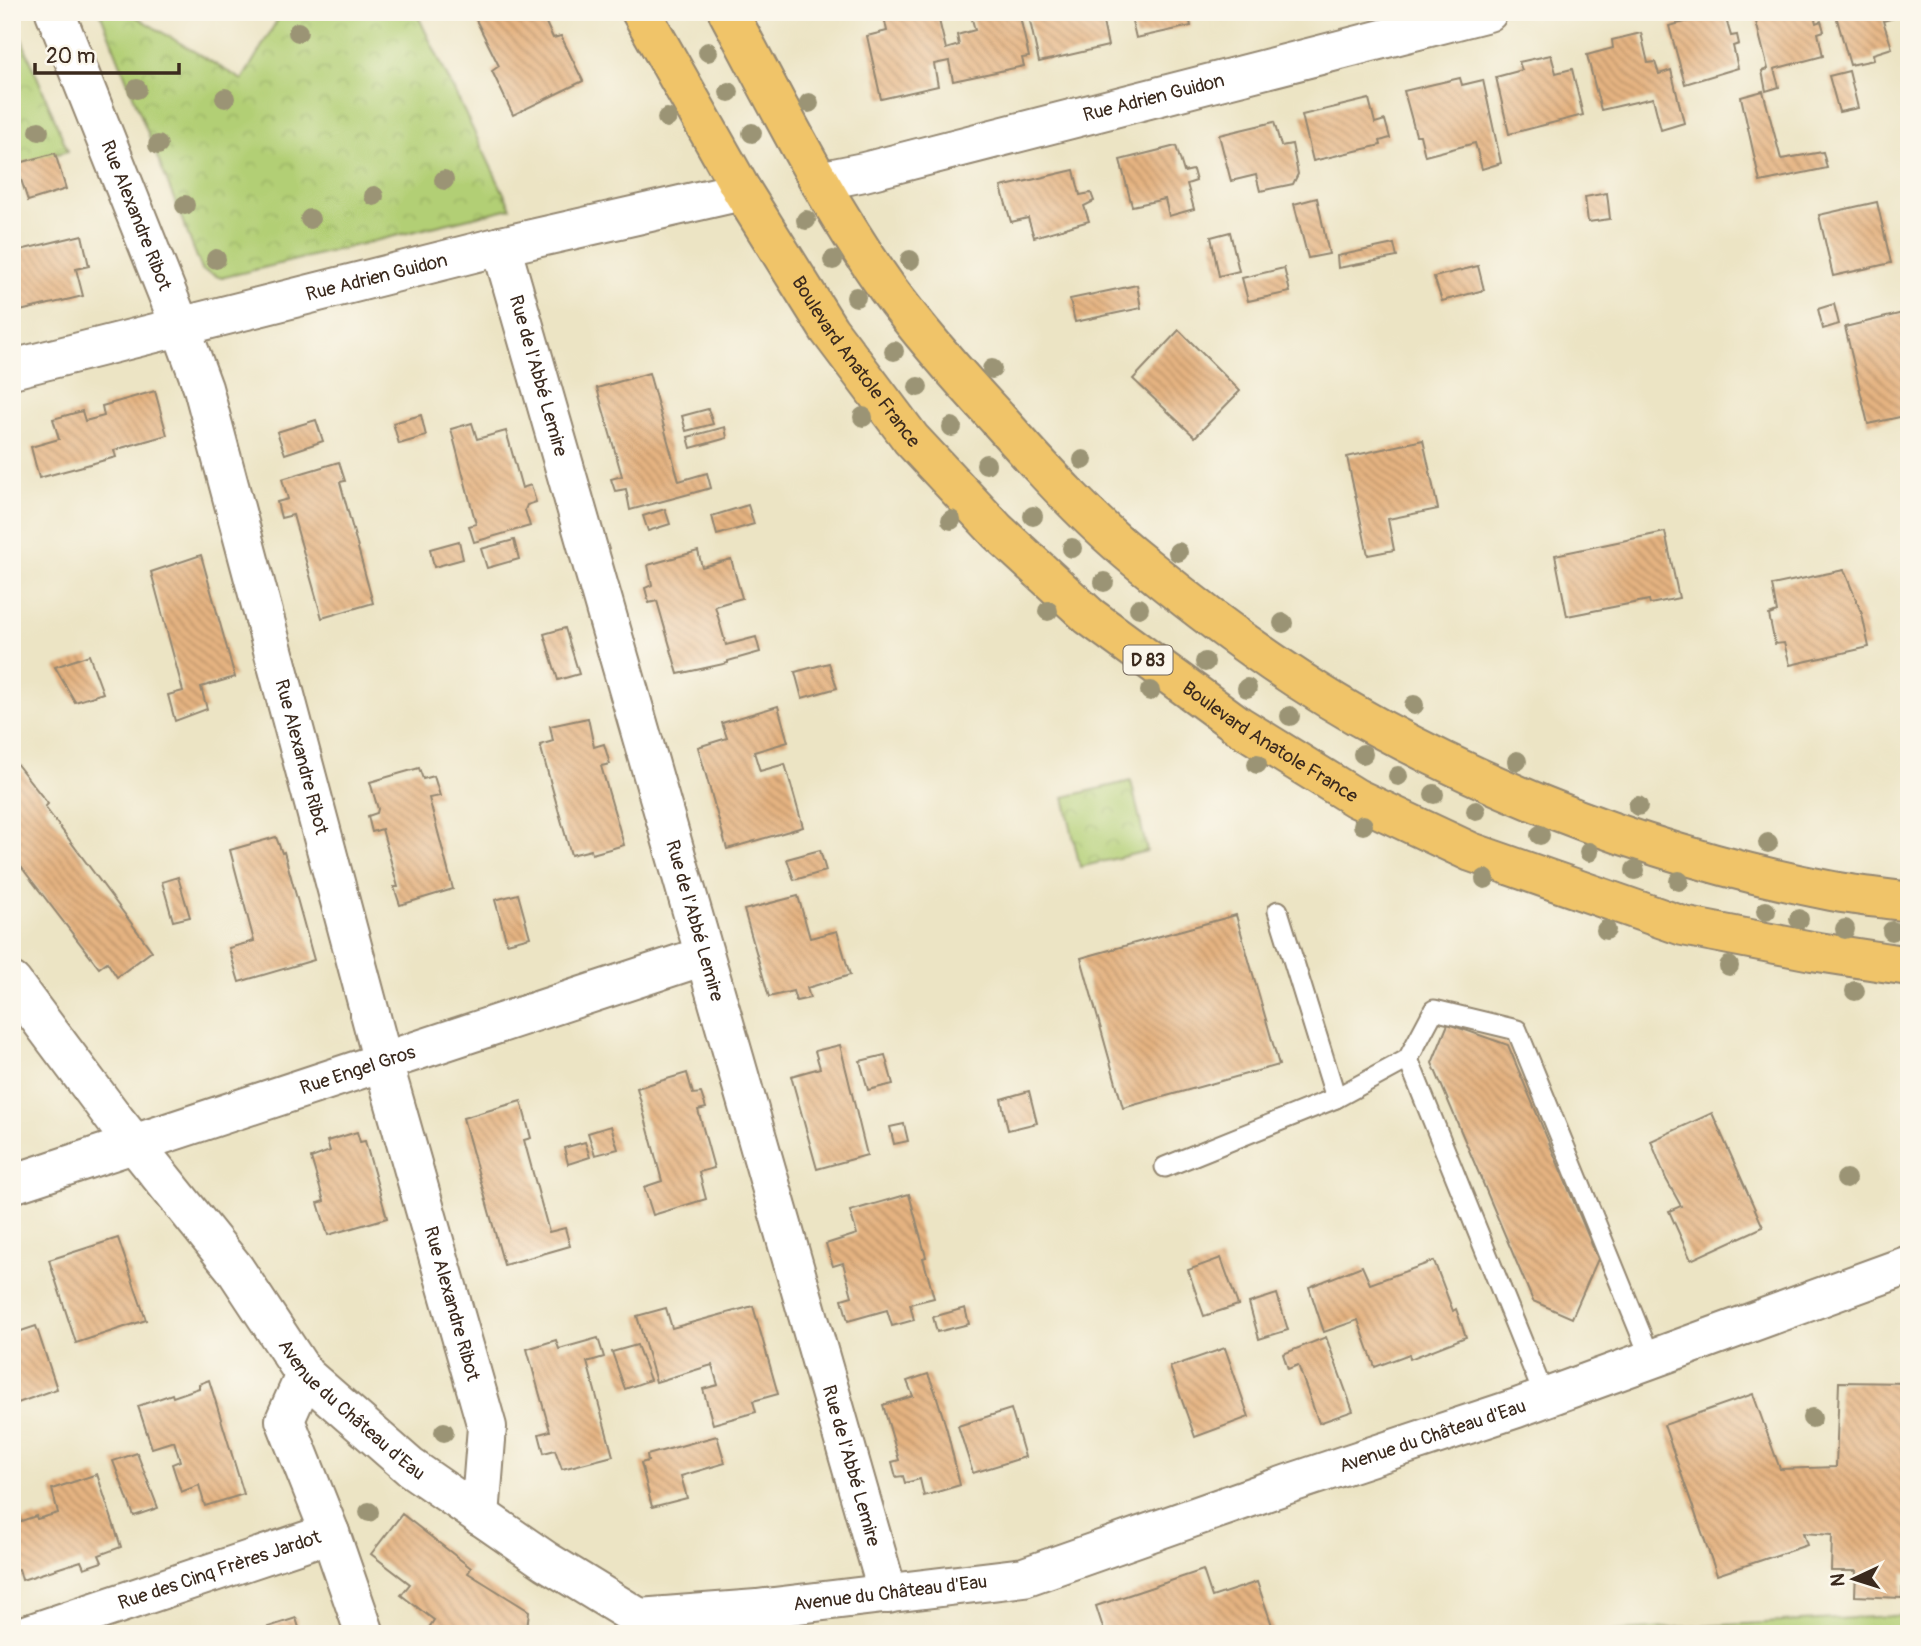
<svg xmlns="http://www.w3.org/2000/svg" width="1921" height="1646" viewBox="0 0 1921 1646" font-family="Pangolin,sans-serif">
<defs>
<pattern id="park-crowns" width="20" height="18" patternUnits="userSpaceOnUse" patternTransform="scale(1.75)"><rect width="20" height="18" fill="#b2cf75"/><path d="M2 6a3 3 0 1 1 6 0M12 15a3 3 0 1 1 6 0" fill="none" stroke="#9ab265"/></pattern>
<pattern id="building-back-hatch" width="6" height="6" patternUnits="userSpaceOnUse" patternTransform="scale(1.75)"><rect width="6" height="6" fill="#e5b381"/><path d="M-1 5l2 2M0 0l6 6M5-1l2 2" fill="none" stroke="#bb9269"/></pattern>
</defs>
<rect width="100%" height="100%" fill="#fbf7ec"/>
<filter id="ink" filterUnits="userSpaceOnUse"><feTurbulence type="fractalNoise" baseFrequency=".0143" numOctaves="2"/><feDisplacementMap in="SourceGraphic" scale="14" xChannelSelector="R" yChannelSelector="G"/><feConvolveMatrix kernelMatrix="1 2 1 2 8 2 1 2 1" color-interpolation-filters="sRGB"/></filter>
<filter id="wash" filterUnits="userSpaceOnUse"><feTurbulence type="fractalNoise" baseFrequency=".00686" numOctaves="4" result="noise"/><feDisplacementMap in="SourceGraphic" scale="28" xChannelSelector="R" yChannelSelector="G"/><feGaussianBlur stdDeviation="1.57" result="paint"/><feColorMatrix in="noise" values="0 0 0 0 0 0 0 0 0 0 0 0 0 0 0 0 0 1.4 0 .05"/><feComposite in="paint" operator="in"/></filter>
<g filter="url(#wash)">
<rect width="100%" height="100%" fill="#ece4c4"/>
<polygon fill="#b2cf75" stroke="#767c4a" stroke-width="2" points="1909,1615 1909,1634 1563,1634"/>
<g fill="url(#park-crowns)" stroke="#767c4a" stroke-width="2">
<polygon points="100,12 128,12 242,80 282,12 416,12 511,208 221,278 202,270"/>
<polygon points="12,16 68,151 12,166"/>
<polygon points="1131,781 1147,851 1080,867 1064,797"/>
</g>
<g id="blocks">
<g fill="url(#building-back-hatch)">
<polygon points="218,12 235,12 230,20"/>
<polygon points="472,12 541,12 553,38 561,36 583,81 513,115 492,71 499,66"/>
<polygon points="883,12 937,12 946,49 959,45 957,35 975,30 970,12 1019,12 1029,57 1022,58 1024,66 953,81 949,61 934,64 938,86 881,99 867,36 887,31"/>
<polygon points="1028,12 1110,12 1111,20 1103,22 1108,46 1039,62"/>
<polygon points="1130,12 1188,12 1191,26 1136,38"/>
<polygon points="1218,12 1241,12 1241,13 1220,19"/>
<polygon points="1724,12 1731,36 1737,35 1739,44 1733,46 1738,68 1685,84 1669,26"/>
<polygon points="1760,12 1813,12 1816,23 1821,21 1824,31 1818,33 1823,56 1774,69 1779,87 1766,91 1762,71 1768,69 1754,14"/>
<polygon points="1835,12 1909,12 1909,14 1883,21 1892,48 1873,54 1874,60 1850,65"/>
<polygon points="1641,33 1648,63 1655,62 1659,74 1671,70 1684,123 1661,130 1653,98 1601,110 1587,55 1613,48 1612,40"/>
<polygon points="1551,55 1556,73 1572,69 1583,115 1509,134 1496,77 1522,70 1519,62"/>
<polygon points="1849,71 1858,108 1839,112 1829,76"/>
<polygon points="1460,78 1462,85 1483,80 1501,163 1482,169 1475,143 1425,156 1420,135 1416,135 1404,91"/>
<polygon points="1763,91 1781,159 1823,152 1827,168 1760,182 1741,97"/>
<polygon points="1369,99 1375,123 1385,120 1390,138 1380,141 1381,145 1313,161 1302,115"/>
<polygon points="1274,122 1281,146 1292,144 1298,174 1293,184 1260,191 1256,175 1231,181 1219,135"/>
<polygon points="1176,146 1184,172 1193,170 1196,181 1187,184 1194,209 1169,216 1165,199 1132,206 1120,160"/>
<polygon points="55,153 66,189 28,201 16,164"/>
<polygon points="1074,170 1080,195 1091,193 1094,201 1084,206 1089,221 1034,237 1028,218 1011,222 1001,187"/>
<polygon points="1607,193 1610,219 1588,222 1585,197"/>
<polygon points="1317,198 1329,254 1308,258 1294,204"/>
<polygon points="1877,202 1891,263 1833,276 1819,215"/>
<polygon points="1230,232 1239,271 1219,276 1211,237"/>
<polygon points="82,235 89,266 76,269 83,296 20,311 12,279 12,252"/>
<polygon points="1394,244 1397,257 1338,268 1337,256"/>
<polygon points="1478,266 1484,290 1442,301 1434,277"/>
<polygon points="1284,268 1290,292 1248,301 1242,278"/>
<polygon points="1137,285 1141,308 1075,322 1070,299"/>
<polygon points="1834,304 1839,324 1823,329 1818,309"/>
<polygon points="1907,312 1909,415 1868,424 1845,327"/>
<polygon points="1179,330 1240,391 1195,437 1133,379"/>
<polygon points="649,373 679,481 707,473 711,488 630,510 626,489 615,491 611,479 622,476 597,388"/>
<polygon points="155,391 167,435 114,450 116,457 39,478 31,447 59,439 53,419 82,411 85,421 104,416 102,406"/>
<polygon points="708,409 713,424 686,431 682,416"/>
<polygon points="421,415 426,436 399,444 393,423"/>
<polygon points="316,420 323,441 285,454 277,432"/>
<polygon points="472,423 477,439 506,431 522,488 531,485 536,502 527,505 525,510 530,526 474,542 469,526 476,524 451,429"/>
<polygon points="725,427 727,438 691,448 688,437"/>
<polygon points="1423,440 1438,509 1388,519 1394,550 1368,555 1347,457"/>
<polygon points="339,462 345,481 340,482 373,603 322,618 293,515 281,518 277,502 288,499 282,479"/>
<polygon points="748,505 754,524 717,535 712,516"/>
<polygon points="665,509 670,524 648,531 643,516"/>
<polygon points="1665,532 1679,598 1650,604 1649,600 1567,616 1555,555"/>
<polygon points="514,540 519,559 487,568 481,549"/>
<polygon points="459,541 463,559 434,567 430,549"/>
<polygon points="698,551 702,567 731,559 742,598 715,606 726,645 756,637 760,652 728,661 728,663 678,674 657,601 649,603 645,588 652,585 648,565"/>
<polygon points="201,555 235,677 201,687 207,709 175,721 168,695 183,691 151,572"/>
<polygon points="1844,570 1862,614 1869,647 1790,665 1784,643 1775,644 1769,615 1777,612 1772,585"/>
<polygon points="565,628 579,674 558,680 544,634"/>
<polygon points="89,655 103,693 75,702 55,667"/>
<polygon points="829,663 837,688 802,698 795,672"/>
<polygon points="778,706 788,742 754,752 760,771 785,764 803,827 727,849 698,747 727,738 722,723"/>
<polygon points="588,718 594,747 604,744 610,764 601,766 624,845 592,854 591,850 571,855 540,745 553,741 550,726"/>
<polygon points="12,758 48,804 45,807 152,951 117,977 107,962 99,968 12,855"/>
<polygon points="419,768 423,779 434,776 440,796 429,798 453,889 400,905 394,887 398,887 382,829 372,832 368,816 377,813 378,809 370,782"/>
<polygon points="276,837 282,853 284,852 314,960 239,982 229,948 254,941 230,850"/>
<polygon points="820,850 826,871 794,880 787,859"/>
<polygon points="178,877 190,917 173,921 162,882"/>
<polygon points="518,894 530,937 507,943 495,900"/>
<polygon points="798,896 810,938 837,931 850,975 807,988 810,998 796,1001 793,991 769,997 744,910"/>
<polygon points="1236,915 1279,1065 1123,1108 1081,958"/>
<polygon points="1448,1024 1508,1045 1598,1259 1572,1318 1533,1301 1432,1063"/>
<polygon points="840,1045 867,1155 817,1169 791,1076 820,1068 815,1051"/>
<polygon points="885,1055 893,1084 868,1090 860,1061"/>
<polygon points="687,1073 693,1094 701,1093 706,1108 698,1110 714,1168 699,1172 706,1199 653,1215 644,1187 662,1181 637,1088"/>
<polygon points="1029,1091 1037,1123 1008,1130 1001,1099"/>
<polygon points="521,1101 531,1138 524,1140 549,1232 565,1228 570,1246 504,1265 463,1118"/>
<polygon points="1712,1113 1763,1227 1691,1260 1669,1211 1681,1206 1666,1179 1651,1141"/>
<polygon points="904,1124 908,1141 894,1144 890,1127"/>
<polygon points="611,1126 618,1149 595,1155 588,1133"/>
<polygon points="357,1132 360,1142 365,1141 387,1218 328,1235 318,1203 324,1201 311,1158 330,1151 327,1141"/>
<polygon points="585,1142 590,1157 568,1164 564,1148"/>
<polygon points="909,1194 926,1257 923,1258 934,1298 910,1304 914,1320 892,1326 887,1310 848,1321 842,1299 852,1296 843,1263 833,1266 826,1244 857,1234 850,1211"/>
<polygon points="118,1238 146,1320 76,1343 49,1260"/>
<polygon points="1221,1258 1238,1305 1204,1316 1188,1270"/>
<polygon points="1434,1261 1453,1311 1456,1309 1466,1337 1410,1359 1409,1354 1375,1367 1358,1320 1324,1332 1309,1287 1362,1266 1370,1284"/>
<polygon points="1277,1294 1288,1330 1259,1339 1249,1303"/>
<polygon points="753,1306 778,1394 753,1401 756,1412 713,1424 703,1389 718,1385 712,1365 656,1382 637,1316 666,1308 672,1328"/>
<polygon points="965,1308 969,1324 937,1332 933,1317"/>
<polygon points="36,1326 57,1389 12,1405 12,1334"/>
<polygon points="1326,1337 1353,1411 1319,1423 1298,1365 1288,1369 1283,1354"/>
<polygon points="598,1338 604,1357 587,1362 613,1456 562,1469 555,1450 544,1453 539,1434 550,1431 527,1349 556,1340 559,1349"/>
<polygon points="637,1345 650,1380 625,1389 612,1352"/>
<polygon points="1225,1348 1249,1417 1195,1437 1170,1367"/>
<polygon points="928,1374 935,1391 947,1430 960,1485 924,1496 920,1479 905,1483 903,1476 896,1477 892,1462 899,1460 883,1405 913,1396 907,1381"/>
<polygon points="209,1380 244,1494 205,1506 199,1485 181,1492 172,1464 180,1461 174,1441 152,1448 138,1406 172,1394 173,1397 199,1388 199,1384"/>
<polygon points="1839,1382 1909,1383 1909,1573 1903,1573 1902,1598 1855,1596 1856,1571 1831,1571 1832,1535 1803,1533 1807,1545 1717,1575 1664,1425 1753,1394 1780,1469 1836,1467"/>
<polygon points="1011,1409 1025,1457 973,1473 958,1426"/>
<polygon points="717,1436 725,1463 681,1476 687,1498 652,1507 641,1463 648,1461 647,1455"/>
<polygon points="137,1453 158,1508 134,1516 113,1461"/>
<polygon points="97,1474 121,1547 99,1555 102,1562 84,1568 81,1561 22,1580 19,1569 12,1570 12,1524 36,1516 37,1519 58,1513 52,1489"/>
<polygon points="402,1514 471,1568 468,1573 529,1611 527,1629 524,1634 425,1634 434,1620 401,1595 410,1584 371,1554"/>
<polygon points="1203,1570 1212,1597 1257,1582 1275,1634 1105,1634 1096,1606"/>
<polygon points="296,1618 301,1634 250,1634 250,1633"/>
</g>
</g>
</g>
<g filter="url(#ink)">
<use href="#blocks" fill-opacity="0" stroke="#948771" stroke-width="2"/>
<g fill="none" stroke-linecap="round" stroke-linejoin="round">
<g stroke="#948771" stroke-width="23">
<g id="service">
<polyline points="1278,911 1336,1098"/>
<polyline points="1408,1059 1434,1010 1517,1030 1651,1359"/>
<polyline points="1165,1167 1336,1098 1408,1059 1545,1398"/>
</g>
</g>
<g stroke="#948771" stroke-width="42">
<g id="minor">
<path id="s1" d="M 55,12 L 181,328 L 203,388 L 383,1062 L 487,1427 L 480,1516"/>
<path id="s2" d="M 819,181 L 864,172 L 1488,12"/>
<path id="s3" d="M 501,246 L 888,1594"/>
<path id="s4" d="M 12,369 L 501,246 L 742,191"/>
<path id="s5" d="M 12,982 L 116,1121 L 235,1269 L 305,1375 L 410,1467 L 546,1561 L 639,1618 L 757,1609 L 1024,1577 L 1291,1483 L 1517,1408 L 1909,1265"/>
<path id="s6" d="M 12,1184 L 704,956"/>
<polyline points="305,1375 285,1420 330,1533 365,1634"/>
<path id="s7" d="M 29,1634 L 330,1533"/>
</g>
</g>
<g stroke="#948771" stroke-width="42">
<g id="primary">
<path id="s8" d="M 641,12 L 742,191 L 829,330 L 911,439 L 997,531 L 1089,616 L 1238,725 L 1356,798 L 1471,852 L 1683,926 L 1812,951 L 1909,966"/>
<path d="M 728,12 C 778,105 825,201 887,288 C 920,333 959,377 997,418 C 1042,469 1092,524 1145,566 C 1217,625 1299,685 1381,729 C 1522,805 1675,861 1832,891 C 1857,896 1883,898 1909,902"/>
</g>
</g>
<use href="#service" stroke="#fff" stroke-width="19"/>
<use href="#minor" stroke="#fff" stroke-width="38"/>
<use href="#primary" stroke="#f0c469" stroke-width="38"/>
</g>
<g fill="#9b9475">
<circle cx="298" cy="32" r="10"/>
<circle cx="708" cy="52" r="10"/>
<circle cx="137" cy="89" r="10"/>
<circle cx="729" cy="92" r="10"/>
<circle cx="225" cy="98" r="10"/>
<circle cx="809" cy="103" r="10"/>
<circle cx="667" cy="118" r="10"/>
<circle cx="39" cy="131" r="10"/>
<circle cx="752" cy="133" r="10"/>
<circle cx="158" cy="145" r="10"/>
<circle cx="444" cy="180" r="10"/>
<circle cx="374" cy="196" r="10"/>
<circle cx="185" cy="205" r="10"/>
<circle cx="310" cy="219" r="10"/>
<circle cx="806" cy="220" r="10"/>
<circle cx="216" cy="259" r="10"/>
<circle cx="833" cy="260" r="10"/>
<circle cx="910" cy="260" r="10"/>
<circle cx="856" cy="297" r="10"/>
<circle cx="894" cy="351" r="10"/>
<circle cx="992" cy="369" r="10"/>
<circle cx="918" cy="387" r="10"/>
<circle cx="863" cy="417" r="10"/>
<circle cx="952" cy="427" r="10"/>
<circle cx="1083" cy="460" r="10"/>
<circle cx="986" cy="464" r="10"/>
<circle cx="1033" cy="516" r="10"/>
<circle cx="951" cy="520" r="10"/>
<circle cx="1072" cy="548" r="10"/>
<circle cx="1178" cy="552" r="10"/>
<circle cx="1104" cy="582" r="10"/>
<circle cx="1139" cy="608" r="10"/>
<circle cx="1048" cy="611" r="10"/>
<circle cx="1283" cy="623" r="10"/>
<circle cx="1205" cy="662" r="10"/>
<circle cx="1247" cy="688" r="10"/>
<circle cx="1150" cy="691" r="10"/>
<circle cx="1414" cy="705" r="10"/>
<circle cx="1290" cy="716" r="10"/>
<circle cx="1363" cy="754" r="10"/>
<circle cx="1517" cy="761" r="10"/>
<circle cx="1257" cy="764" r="10"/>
<circle cx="1398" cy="776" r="10"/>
<circle cx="1434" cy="794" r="10"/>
<circle cx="1638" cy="806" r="10"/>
<circle cx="1476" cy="811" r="10"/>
<circle cx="1363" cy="825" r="10"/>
<circle cx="1540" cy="835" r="10"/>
<circle cx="1768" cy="843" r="10"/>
<circle cx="1589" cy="852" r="10"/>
<circle cx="1635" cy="870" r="10"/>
<circle cx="1485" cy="879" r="10"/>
<circle cx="1679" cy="881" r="10"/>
<circle cx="1766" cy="911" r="10"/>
<circle cx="1799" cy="919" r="10"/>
<circle cx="1845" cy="929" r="10"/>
<circle cx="1606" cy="930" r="10"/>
<circle cx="1892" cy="931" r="10"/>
<circle cx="1729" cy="966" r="10"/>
<circle cx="1855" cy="991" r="10"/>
<circle cx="1846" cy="1179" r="10"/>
<circle cx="1812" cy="1418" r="10"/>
<circle cx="444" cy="1432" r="10"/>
<circle cx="369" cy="1512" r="10"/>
</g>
</g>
<g text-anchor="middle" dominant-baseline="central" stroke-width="5" stroke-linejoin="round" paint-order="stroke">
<rect fill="#fbf7ec" stroke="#75685c" stroke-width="2" x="1123.5" y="645.5" width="49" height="29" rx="5"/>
<g font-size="18" font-weight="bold" fill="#3b2a1e">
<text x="1148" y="660">D 83</text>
</g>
<g font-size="19" fill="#3b2a1e" stroke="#fbf7ec">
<text stroke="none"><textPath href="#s2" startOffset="345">Rue Adrien Guidon</textPath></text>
<text stroke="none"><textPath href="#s1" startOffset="219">Rue Alexandre Ribot</textPath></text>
<text stroke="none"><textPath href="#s4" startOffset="376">Rue Adrien Guidon</textPath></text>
<text stroke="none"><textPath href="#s8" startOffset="411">Boulevard Anatole France</textPath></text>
<text stroke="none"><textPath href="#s3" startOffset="135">Rue de l'Abbé Lemire</textPath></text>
<text stroke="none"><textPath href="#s8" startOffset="978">Boulevard Anatole France</textPath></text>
<text stroke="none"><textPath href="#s1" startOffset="786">Rue Alexandre Ribot</textPath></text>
<text stroke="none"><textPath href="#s3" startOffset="702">Rue de l'Abbé Lemire</textPath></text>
<text stroke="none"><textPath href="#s6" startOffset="364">Rue Engel Gros</textPath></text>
<text stroke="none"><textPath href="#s1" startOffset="1353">Rue Alexandre Ribot</textPath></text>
<text stroke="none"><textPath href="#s5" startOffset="548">Avenue du Château d'Eau</textPath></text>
<text stroke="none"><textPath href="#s5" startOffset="1724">Avenue du Château d'Eau</textPath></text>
<text stroke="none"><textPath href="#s3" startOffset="1269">Rue de l'Abbé Lemire</textPath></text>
<text stroke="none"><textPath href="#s7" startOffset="201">Rue des Cinq Frères Jardot</textPath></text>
<text stroke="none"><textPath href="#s5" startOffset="1157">Avenue du Château d'Eau</textPath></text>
</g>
</g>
<rect width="1921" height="1646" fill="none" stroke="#fbf7ec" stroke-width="42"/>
<g transform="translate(1854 1579) rotate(266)" stroke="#fbf7ec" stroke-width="5" paint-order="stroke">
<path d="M0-5L12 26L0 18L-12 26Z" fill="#3b2a1e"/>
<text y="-10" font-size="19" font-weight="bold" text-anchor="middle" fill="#3b2a1e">N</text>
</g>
<path d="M35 63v10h144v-10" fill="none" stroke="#3b2a1e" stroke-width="3.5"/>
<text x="46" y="63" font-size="21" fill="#3b2a1e" stroke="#fbf7ec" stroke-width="5" paint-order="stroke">20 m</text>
</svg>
